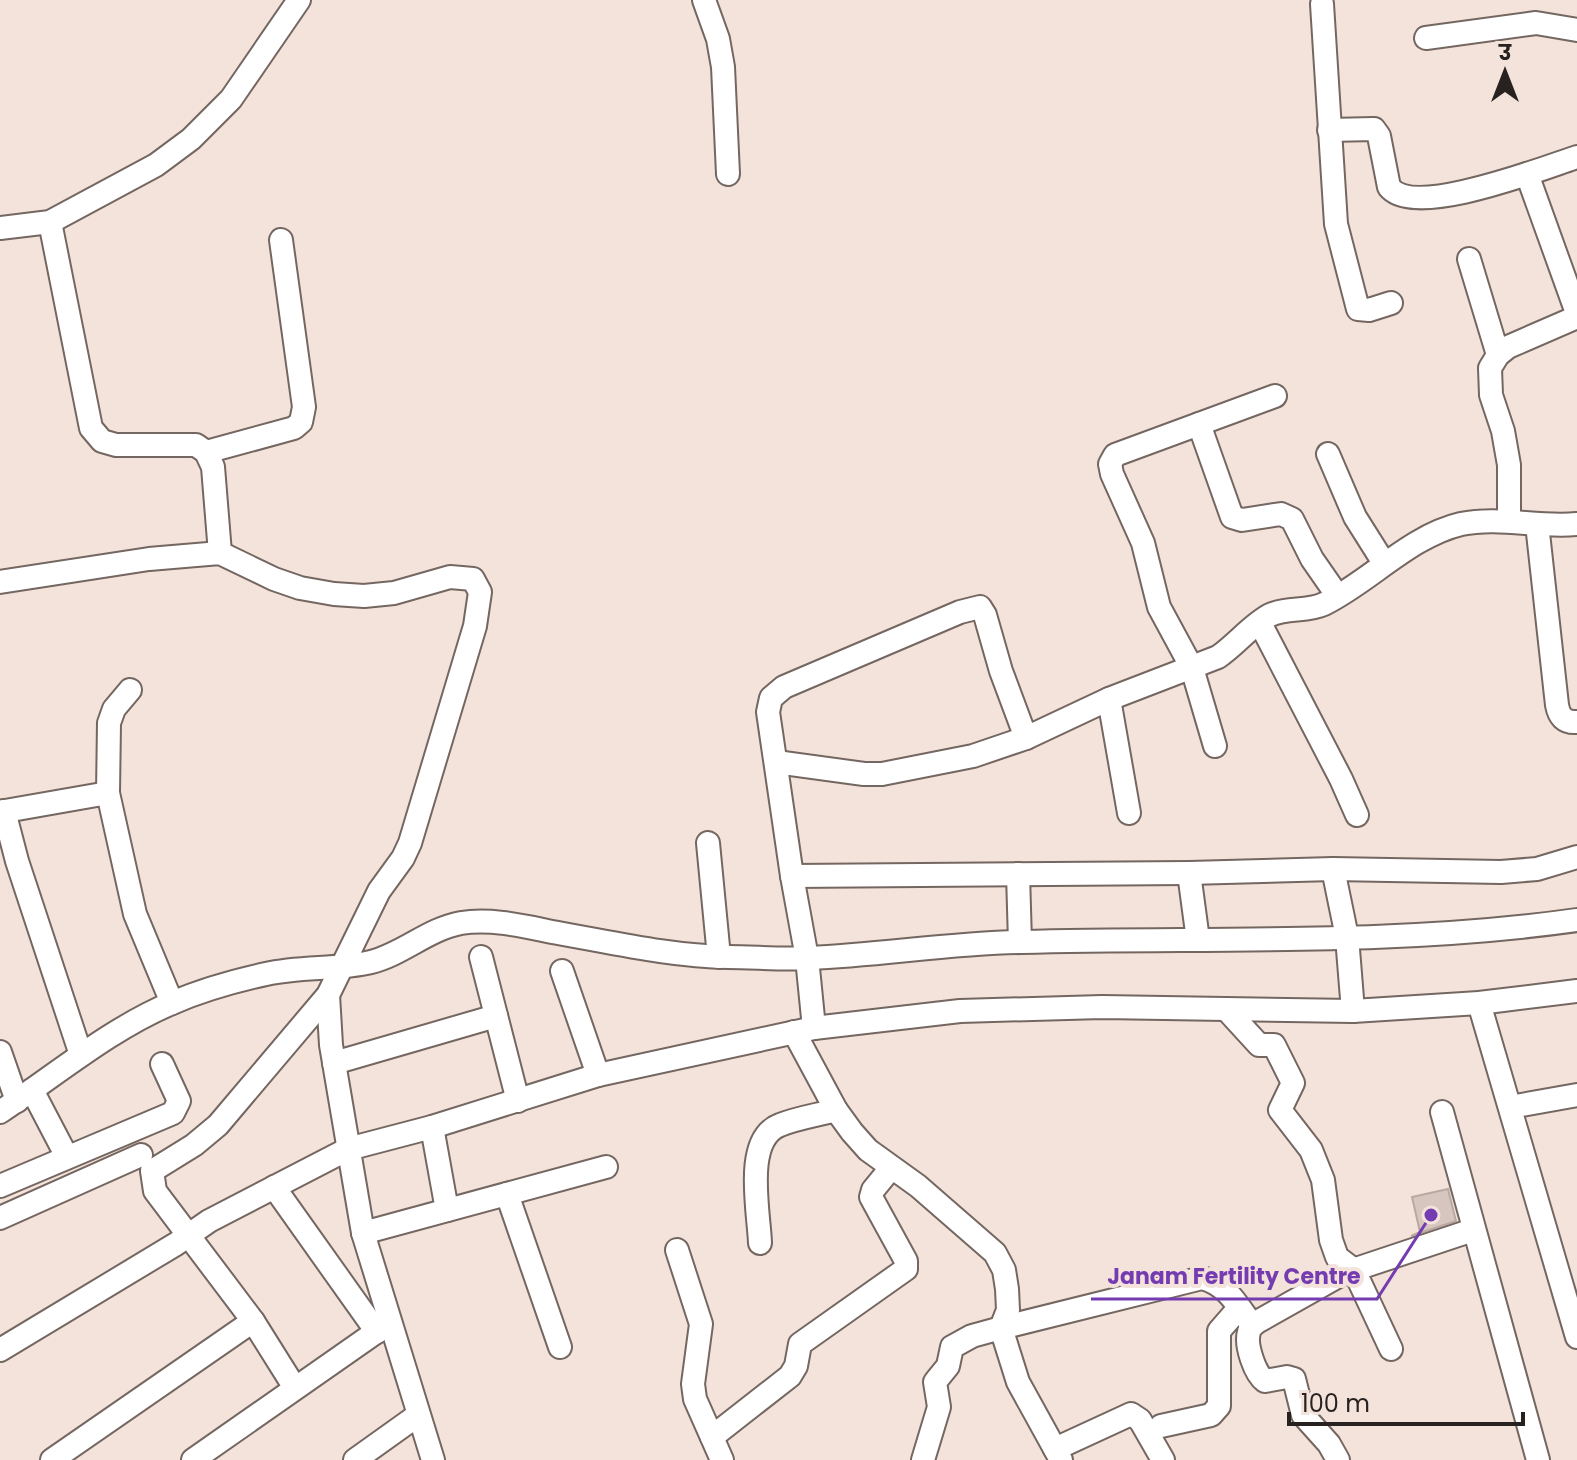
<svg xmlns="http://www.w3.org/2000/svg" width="1577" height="1460" viewBox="0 0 1577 1460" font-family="Poppins,'Noto Sans Devanagari',sans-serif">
<rect width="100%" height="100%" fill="#f3e3db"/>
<polygon fill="#d6c6bf" stroke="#b8a9a1" stroke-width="2" points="1448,1189 1456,1221 1411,1236 1420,1232 1412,1197"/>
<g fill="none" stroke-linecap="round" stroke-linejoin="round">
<g stroke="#746660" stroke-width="26">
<g id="minor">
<polyline points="704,0 718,39 723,67 728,174"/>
<polyline points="1322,4 1336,224 1358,309 1369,310 1391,303"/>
<polyline points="1426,38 1536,23 1577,30"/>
<path d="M 1329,130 L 1374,129 L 1379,136 L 1389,187 C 1414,219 1543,168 1577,157"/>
<polyline points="1527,174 1577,313"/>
<polyline points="50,222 91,428 102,441 116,445 196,445 206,452 213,467 220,553"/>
<polyline points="0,228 50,222 156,165 191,139 231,99 299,0"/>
<polyline points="1469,259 1498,355"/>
<polyline points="1199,424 1232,517 1242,520 1281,514 1292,519 1312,559 1337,595"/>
<polyline points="206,452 294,428 301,422 304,407 281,240"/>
<polyline points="1328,454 1355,517 1384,563"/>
<polyline points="1509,521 1509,465 1503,431 1491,395 1490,368 1498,355 1508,347 1577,317"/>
<path d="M 1537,524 L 1557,705 C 1559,716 1564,723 1577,722"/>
<polyline points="0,582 149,559 220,553 274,579 300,588 334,594 364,596 394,593 450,577 473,579 480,592 475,626 410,843 403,858 379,891 328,995 218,1125 194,1145 152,1171 155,1191 253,1321 295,1388"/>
<polyline points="1260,623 1341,779 1357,815"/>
<polyline points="130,690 114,709 109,723 108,793 135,914 172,1003"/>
<polyline points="1109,699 1129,813"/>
<polyline points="1215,746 1192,668 1159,607 1143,543 1112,474 1110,464 1115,455 1275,396"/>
<path d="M 776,762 L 864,774 L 882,774 L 973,756 L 1026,738 L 1109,699 L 1218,657 C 1236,645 1251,625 1270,615 C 1287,607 1307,612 1324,604 C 1369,582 1410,536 1461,524 C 1500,516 1538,528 1577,524"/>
<polyline points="4,811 17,861 81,1055"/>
<polyline points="0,812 108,793"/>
<polyline points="708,843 719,957"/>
<polyline points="1333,869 1347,937 1353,1011"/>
<polyline points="1189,873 1198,940"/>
<polyline points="1018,874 1020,942"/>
<polyline points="792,876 1189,873 1333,869 1501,872 1537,869 1577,857"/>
<polyline points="481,957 518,1101"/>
<polyline points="562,971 598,1075"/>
<polyline points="328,995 331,1045 363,1233 433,1460"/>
<polyline points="1479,1003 1577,1337"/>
<polyline points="1226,1009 1259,1045 1274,1045 1293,1083 1280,1110 1311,1150 1323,1180 1331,1240 1337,1257 1354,1270 1391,1349"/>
<polyline points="814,1028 807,958 792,876 768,712 771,698 784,687 960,612 980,607 985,615 1001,671 1026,738"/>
<polyline points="794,1032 836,1110 852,1132 868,1150 918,1186 995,1253 1004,1270 1007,1289 1008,1310 1001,1328"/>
<polyline points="0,1052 17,1101"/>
<polyline points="334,1063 496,1016"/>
<polyline points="32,1090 67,1157"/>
<polyline points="1510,1107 1577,1095"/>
<path d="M 0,1112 C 56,1075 110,1029 172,1003 C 202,990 234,981 266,974 C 301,966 337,970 371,962 C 403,954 428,929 461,923 C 493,918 527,927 558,933 C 615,943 671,956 728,957 C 755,957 783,960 810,958 C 881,955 951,943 1022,942 C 1206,937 1394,946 1577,920"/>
<polyline points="1442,1112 1538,1460"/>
<polyline points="432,1127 447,1210"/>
<polyline points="0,1186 173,1113 179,1101 162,1064"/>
<polyline points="274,1187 377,1332"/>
<polyline points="507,1194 560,1347"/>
<polyline points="0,1218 141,1155"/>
<polyline points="363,1233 606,1167"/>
<path d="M 760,1243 C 759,1212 743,1139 780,1125 C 797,1118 818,1115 836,1110"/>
<polyline points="677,1250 701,1324 693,1384 695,1399 722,1460"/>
<path d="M 1001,1328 L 1202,1278 C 1227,1284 1238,1306 1252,1325"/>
<polyline points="0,1350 176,1244 209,1221 348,1149 432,1127 598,1075 814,1028 960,1011 1102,1007 1353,1011 1479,1003 1577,991"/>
<polyline points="1161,1426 1211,1415 1219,1406 1219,1331 1239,1308"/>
<polyline points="712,1437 790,1376 796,1366 800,1344 906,1269 906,1261 871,1197 873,1190 891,1168"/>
<polyline points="1055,1449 1131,1414 1140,1420 1163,1460"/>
<polyline points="52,1460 253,1321"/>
<polyline points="193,1460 389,1323"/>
<polyline points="355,1460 418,1415"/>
<polyline points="923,1460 939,1407 935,1382 948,1366 952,1347 972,1336 1001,1328 1018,1382 1061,1460"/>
<path d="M 1338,1460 L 1329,1444 L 1303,1415 L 1294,1379 L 1287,1377 L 1265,1381 C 1255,1374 1245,1345 1249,1332 C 1250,1327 1252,1326 1257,1322 L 1344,1273 L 1473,1230"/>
</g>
</g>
<use href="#minor" stroke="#fff" stroke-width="22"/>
</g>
<path fill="none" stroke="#753cb2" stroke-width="3" d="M1431 1215L1377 1299H1091"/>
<circle fill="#753cb2" stroke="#f3e3db" stroke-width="3" cx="1431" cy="1215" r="8"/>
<g font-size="22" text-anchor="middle" font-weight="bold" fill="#753cb2" stroke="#f3e3db" stroke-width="8" stroke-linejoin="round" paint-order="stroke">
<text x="1234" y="1284">Janam Fertility Centre</text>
</g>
<g transform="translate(1505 72)" stroke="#f3e3db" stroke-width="6" paint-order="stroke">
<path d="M0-6L14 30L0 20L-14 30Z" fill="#27221f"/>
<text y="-12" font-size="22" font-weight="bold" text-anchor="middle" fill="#27221f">उ</text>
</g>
<path d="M1289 1412v12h234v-12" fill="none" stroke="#27221f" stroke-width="4"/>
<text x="1301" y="1412" font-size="24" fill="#27221f" stroke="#f3e3db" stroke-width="6" paint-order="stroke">100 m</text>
</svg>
